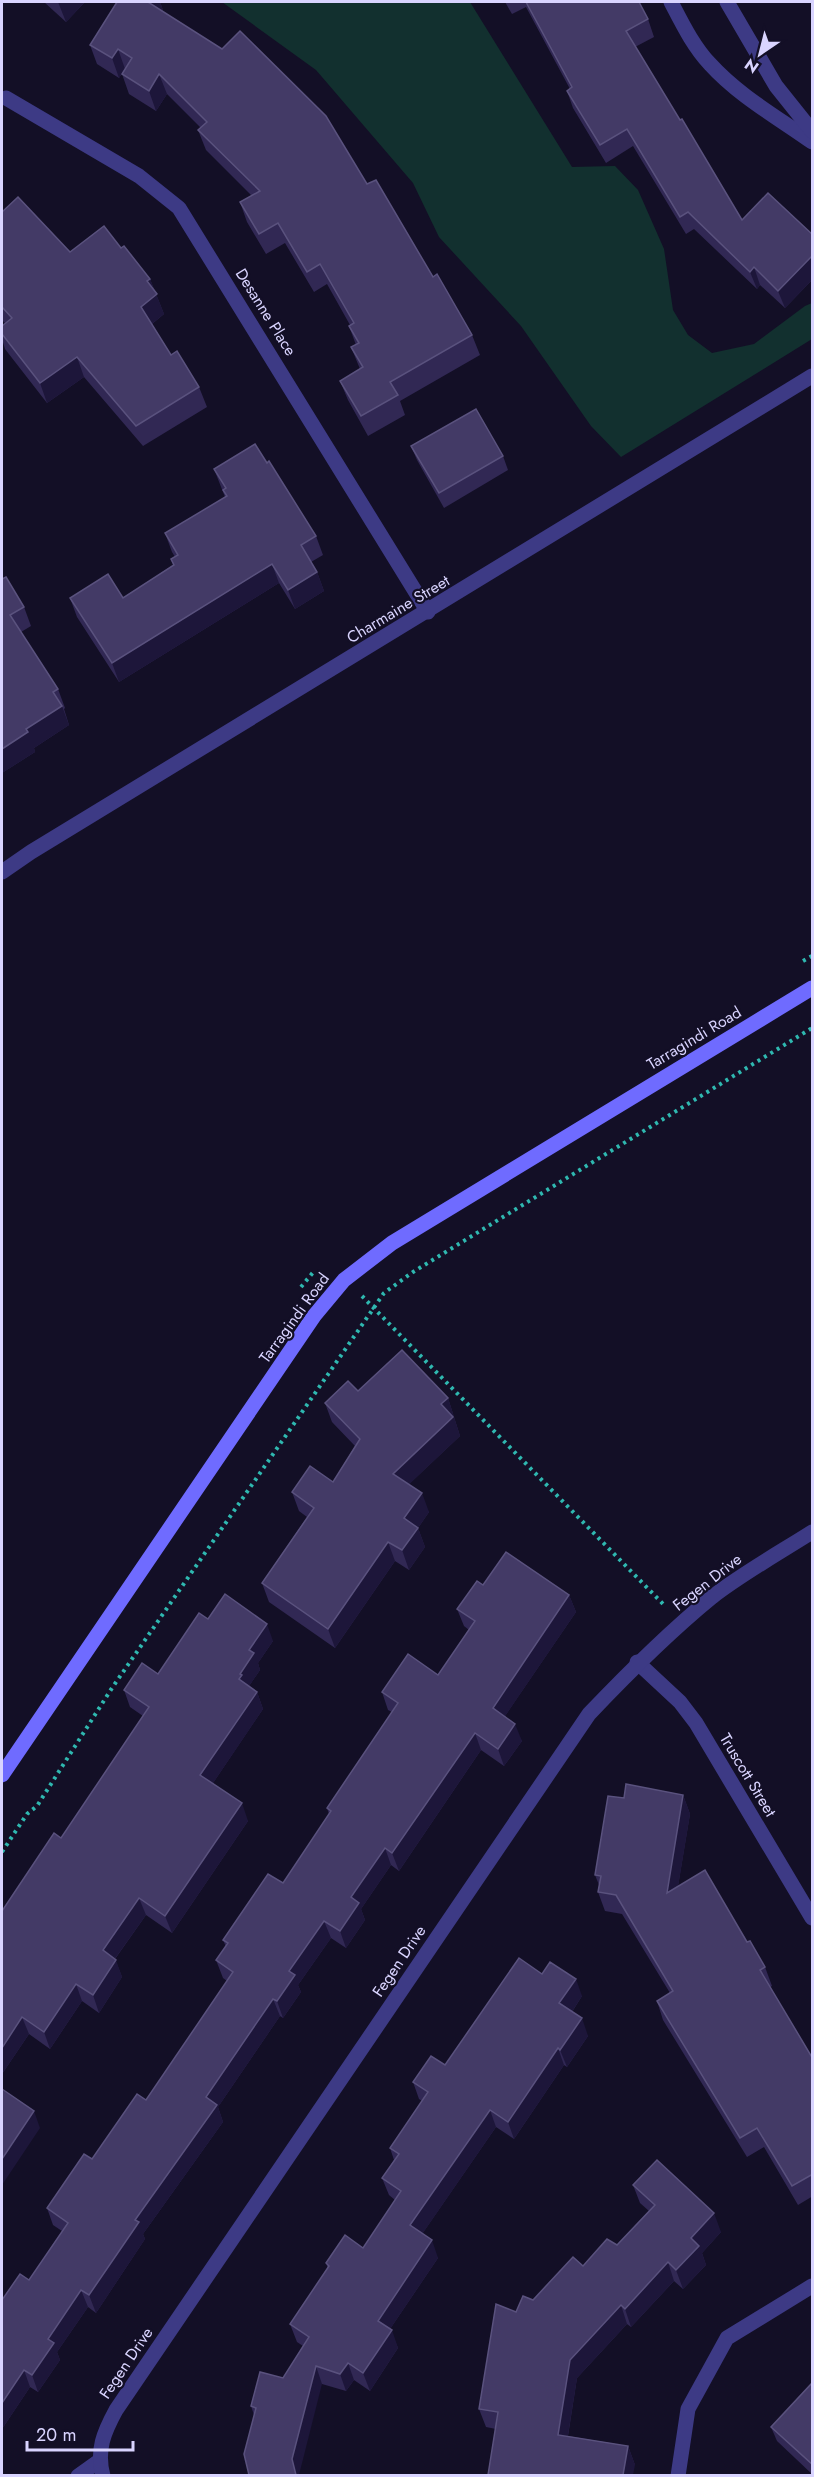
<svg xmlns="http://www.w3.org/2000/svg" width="814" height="2477" viewBox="0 0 814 2477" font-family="Jost,sans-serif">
<rect width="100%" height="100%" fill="#130f26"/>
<polygon fill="#12302f" points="222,2 470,2 572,167 615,166 638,190 664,249 673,310 688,335 712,353 754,344 805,306 812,303 812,339 621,457 591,426 521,326 439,237 413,183 316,70"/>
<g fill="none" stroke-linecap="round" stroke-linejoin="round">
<g stroke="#2fb8b0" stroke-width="4" stroke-dasharray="3 4.5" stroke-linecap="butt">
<polyline points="803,961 812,956"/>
<polyline points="301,1287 315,1270"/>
<polyline points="362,1296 665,1606"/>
<polyline points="2,1852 27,1814 37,1806 112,1688 384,1293 413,1272 812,1028"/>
</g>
<g stroke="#3d3a85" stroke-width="15">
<path d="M 671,2 C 682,23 693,46 710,64 C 739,96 777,117 812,142"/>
<polyline points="727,2 776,86 812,131"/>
<polyline points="6,98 139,176 179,208 428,612"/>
<polyline points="2,872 31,852 812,376"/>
<polyline points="637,1662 680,1702 696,1723 812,1918"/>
<polyline points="78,2476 99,2461"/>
<path d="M 103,2476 C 96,2450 104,2432 116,2410 L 589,1714 C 628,1673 668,1633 712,1597 C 743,1573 779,1553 812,1532"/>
<polyline points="678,2476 688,2409 727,2338 812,2286"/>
</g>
<polyline stroke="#6f6bff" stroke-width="15" points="2,1775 314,1316 344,1280 392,1243 812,988"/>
</g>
<g fill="#312854">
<polygon points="44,2 85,2 66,22"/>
<polygon points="117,2 160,2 163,10 162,11 367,184 472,335 480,355 400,401 405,415 368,436 348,400 340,381 360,369 351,347 356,345 349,326 350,325 327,284 314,292 285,243 266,254 247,222 240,202 252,196 206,150 198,130 201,128 167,94 156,111 129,94 122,74 125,69 119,78 97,64 90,45"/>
<polygon points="505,2 610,2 648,19 654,37 635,47 680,120 742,220 813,235 813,279 785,308 760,285 757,289 694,229 686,234 633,146 606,163 573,108 567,91 570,89 526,7 512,14"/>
<polygon points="2,212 70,252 121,248 150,279 164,314 152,324 171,355 199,387 207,407 143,446 84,377 47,403 5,349 2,339 2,326 5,323 2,320"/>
<polygon points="411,446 503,456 508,470 444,508 417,460"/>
<polygon points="267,463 316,536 323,555 311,562 317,572 324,591 295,609 279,583 119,682 77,617 70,598 123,598 173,565 171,559 175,557 172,552 165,533 225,497 214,469"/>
<polygon points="2,579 24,607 31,626 21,632 58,689 65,708 64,709 69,725 34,748 35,752 2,773"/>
<polygon points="358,1391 448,1398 460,1436 409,1484 429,1512 418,1528 425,1547 409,1570 395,1561 335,1648 269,1602 262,1583 307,1517 299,1511 292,1492 333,1482 355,1446 332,1422 325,1403"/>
<polygon points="483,1585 569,1595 576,1612 505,1716 522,1741 504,1766 481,1750 399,1871 391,1865 361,1909 365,1920 346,1948 331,1938 298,1985 301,1992 283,2018 280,2016 218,2107 223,2122 143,2234 145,2239 96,2313 88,2307 57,2352 60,2360 38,2392 30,2387 2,2429 29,2280 62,2231 53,2225 47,2208 146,2100 227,1981 223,1978 216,1960 226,1947 223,1940 283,1883 329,1814 327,1808 392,1712 388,1710 382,1692 438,1675 469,1630 464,1626 457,1609"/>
<polygon points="208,1619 273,1641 258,1663 260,1670 249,1686 257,1692 263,1709 213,1783 248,1821 172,1933 146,1915 115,1959 122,1977 99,2013 82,2001 50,2049 29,2034 2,2074 2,1911 61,1838 143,1716 130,1707 124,1690 158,1674"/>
<polygon points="683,1795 690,1814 678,1886 747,1942 765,1967 772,1986 770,1987 813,2059 813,2196 798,2205 764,2147 747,2157 663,2020 657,2001 670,1993 622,1914 605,1911 598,1892 599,1885 595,1875 624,1798"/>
<polygon points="542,1974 582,1996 572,2012 588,2036 567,2067 564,2065 514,2139 496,2127 422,2234 438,2258 390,2329 398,2348 370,2391 354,2380 346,2391 322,2384 254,2415 251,2406 283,2378 303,2346 297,2342 290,2324 328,2269 326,2263 363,2248 395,2200 389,2195 382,2178 394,2160 390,2148 422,2101 419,2099 413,2082 445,2065"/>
<polygon points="633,2185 721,2232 702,2253 706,2265 683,2289 674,2281 631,2327 627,2324 577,2378 568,2436 628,2446 635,2465 496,2429 486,2427 479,2409 516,2312 533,2300 617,2245 649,2211 640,2203"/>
<polygon points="813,2382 813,2475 777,2441 771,2427"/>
</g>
<g fill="#1d163a">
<polygon points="58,2 85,2 66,22"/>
<polygon points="148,2 160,2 163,10 155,22"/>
<polygon points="118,49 125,69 119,78 112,58"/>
<polygon points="159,74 167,94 156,111 149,91"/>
<polygon points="813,255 813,279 785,308 778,291"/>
<polygon points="754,267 760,285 757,289 750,272"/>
<polygon points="150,279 164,314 148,327 141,307 147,281"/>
<polygon points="77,357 84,377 47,403 40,383"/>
<polygon points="272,564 279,583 119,682 112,663"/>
<polygon points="317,572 324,591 295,609 288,590"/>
<polygon points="62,706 69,725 34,748 35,752 2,773 2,749 26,729"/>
<polygon points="448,1398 460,1436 400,1493 393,1474 441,1404"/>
<polygon points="422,1493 429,1512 418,1528 425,1547 409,1570 402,1550 404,1518"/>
<polygon points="388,1542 395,1561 335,1648 328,1629"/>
<polygon points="569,1595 576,1612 499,1725 493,1708"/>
<polygon points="267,1624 273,1641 258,1663 260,1670 247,1689 239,1679 240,1674 249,1650"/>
<polygon points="257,1692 263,1709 207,1792 200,1775"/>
<polygon points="515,1724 522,1741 504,1766 498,1749"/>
<polygon points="475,1733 481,1750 399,1871 392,1853"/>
<polygon points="683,1795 690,1814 674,1911 667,1893"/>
<polygon points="242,1803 248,1821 172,1933 165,1916"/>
<polygon points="385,1848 391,1865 361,1909 365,1920 346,1948 340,1931 351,1897"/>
<polygon points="139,1898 146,1915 109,1967 103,1950"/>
<polygon points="324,1921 331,1938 298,1985 301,1992 283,2018 277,2001 289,1971"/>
<polygon points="116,1960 122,1977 99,2013 93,1995"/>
<polygon points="576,1979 582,1996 566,2021 559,2003"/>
<polygon points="76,1984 82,2001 50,2049 44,2032"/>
<polygon points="273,1999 280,2016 218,2107 223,2122 143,2234 145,2239 96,2313 89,2295 135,2220 206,2097"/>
<polygon points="22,2017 29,2034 2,2074 2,2048"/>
<polygon points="582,2018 588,2036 567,2067 560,2050"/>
<polygon points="558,2048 564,2065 514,2139 508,2122"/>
<polygon points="490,2110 496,2127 416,2243 410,2225"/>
<polygon points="34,2111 40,2128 2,2185 2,2159"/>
<polygon points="714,2213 721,2232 702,2253 706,2265 683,2289 676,2270 691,2238"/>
<polygon points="432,2240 438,2258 384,2338 378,2321"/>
<polygon points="668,2262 674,2281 631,2327 625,2309"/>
<polygon points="81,2290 88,2307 57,2352 60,2360 38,2392 32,2375 48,2339"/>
<polygon points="621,2305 627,2324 577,2378 565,2454 558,2435 570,2360"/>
<polygon points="392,2330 398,2348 370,2391 363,2373"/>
<polygon points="348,2363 354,2380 346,2391 340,2374"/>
<polygon points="316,2366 322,2384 299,2475 296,2475 292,2459"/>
<polygon points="24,2370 30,2387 2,2429 2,2403"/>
<polygon points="628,2446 635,2465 633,2475 623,2475"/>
</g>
<g fill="#433a66" stroke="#5a527e" stroke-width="1.5">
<polygon points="117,2 148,2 222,49 240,31 326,116 367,184 376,180 433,277 437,274 472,335 390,382 398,395 361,416 340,381 363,367 351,347 359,343 349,326 354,323 320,264 307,272 278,223 259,234 240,202 260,191 198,130 207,122 159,74 149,91 122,74 132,58 118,49 112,58 90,45"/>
<polygon points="526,2 639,2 648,19 626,31 680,120 682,119 742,220 768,193 813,235 813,255 778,291 754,267 750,272 688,212 680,217 627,129 600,145 567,91 572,87"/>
<polygon points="18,197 70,252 104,226 121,248 124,246 150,279 147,281 157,294 141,307 171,355 177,351 199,387 136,426 77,357 40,383 2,334 2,326 12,318 2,307 2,212"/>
<polygon points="476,409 503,456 439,493 411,446"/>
<polygon points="255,444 267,463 269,461 316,536 301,545 317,572 288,590 272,564 112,663 70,598 108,574 123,598 174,565 171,559 178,555 165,533 227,496 223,490 226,488 214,469"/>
<polygon points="6,577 24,607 10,615 58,689 53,692 62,706 26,729 28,732 2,749 2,579"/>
<polygon points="402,1350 448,1398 441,1404 453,1417 393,1474 422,1493 404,1518 418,1528 402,1550 388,1542 328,1629 262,1583 314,1508 292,1492 310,1466 333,1482 360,1439 325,1403 348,1381 358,1391"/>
<polygon points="506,1552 569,1595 493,1708 515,1724 498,1749 475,1733 392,1853 385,1848 351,1897 359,1903 340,1931 324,1921 289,1971 295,1975 277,2001 273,1999 206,2097 217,2105 135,2220 139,2222 89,2295 81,2290 48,2339 54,2343 32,2375 24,2370 2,2403 2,2300 20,2274 29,2280 68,2223 47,2208 84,2154 92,2159 137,2094 146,2100 233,1972 216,1960 228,1943 223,1940 268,1874 283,1883 331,1811 327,1808 398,1703 382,1692 408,1654 438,1675 475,1621 457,1609 477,1581 483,1585"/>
<polygon points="225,1594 267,1624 249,1650 254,1653 240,1674 242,1675 239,1679 257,1692 200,1775 242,1803 165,1916 139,1898 103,1950 116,1960 93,1995 76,1984 44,2032 22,2017 2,2048 2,1911 54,1833 61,1838 149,1707 124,1690 142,1663 158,1674 199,1613 208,1619"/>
<polygon points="626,1784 683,1795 667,1893 705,1870 747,1942 750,1941 765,1967 760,1970 813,2059 813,2174 792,2186 757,2128 740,2138 657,2001 673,1991 616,1895 598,1892 601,1876 595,1875 608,1796 624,1798"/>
<polygon points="519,1958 542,1974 550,1962 576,1979 559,2003 582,2018 560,2050 558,2048 508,2122 490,2110 410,2225 432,2240 378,2321 392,2330 363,2373 348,2363 340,2374 316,2366 292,2459 296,2475 249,2475 244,2454 256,2408 251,2406 260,2372 283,2378 309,2337 290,2324 329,2266 326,2263 345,2235 363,2248 401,2191 382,2178 399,2154 390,2148 428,2092 413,2082 431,2056 445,2065"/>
<polygon points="2,2089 34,2111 2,2159"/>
<polygon points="657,2160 714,2213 691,2238 699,2246 676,2270 668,2262 625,2309 621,2305 570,2360 558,2435 628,2446 623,2475 488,2475 498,2412 479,2409 496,2304 516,2312 523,2296 533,2300 573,2257 583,2266 607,2239 617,2245 655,2205 633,2185"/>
<polygon points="813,2382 813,2465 771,2427"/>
</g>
<g text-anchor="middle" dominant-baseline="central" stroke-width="4.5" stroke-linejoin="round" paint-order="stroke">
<g font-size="16" fill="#d9d4ff" stroke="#130f26">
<text transform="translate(266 312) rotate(58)">Desanne Place</text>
<text transform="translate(398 609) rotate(-31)">Charmaine Street</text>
<text transform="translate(694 1038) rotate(-31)">Tarragindi Road</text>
<text transform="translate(294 1318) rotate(-54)">Tarragindi Road</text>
<text transform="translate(707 1582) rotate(-38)">Fegen Drive</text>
<text transform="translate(748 1775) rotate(59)">Truscott Street</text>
<text transform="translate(399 1961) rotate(-56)">Fegen Drive</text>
<text transform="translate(126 2363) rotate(-56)">Fegen Drive</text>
</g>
</g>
<rect width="814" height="2477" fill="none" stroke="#d9d4ff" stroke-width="6"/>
<g transform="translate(760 54) rotate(215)" stroke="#130f26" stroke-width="4.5" paint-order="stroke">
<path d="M0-4.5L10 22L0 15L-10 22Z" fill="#d9d4ff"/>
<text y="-9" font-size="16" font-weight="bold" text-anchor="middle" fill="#d9d4ff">N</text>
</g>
<path d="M27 2441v9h106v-9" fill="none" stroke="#d9d4ff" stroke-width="3"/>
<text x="36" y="2441" font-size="18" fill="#d9d4ff" stroke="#130f26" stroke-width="4.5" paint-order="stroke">20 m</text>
</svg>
